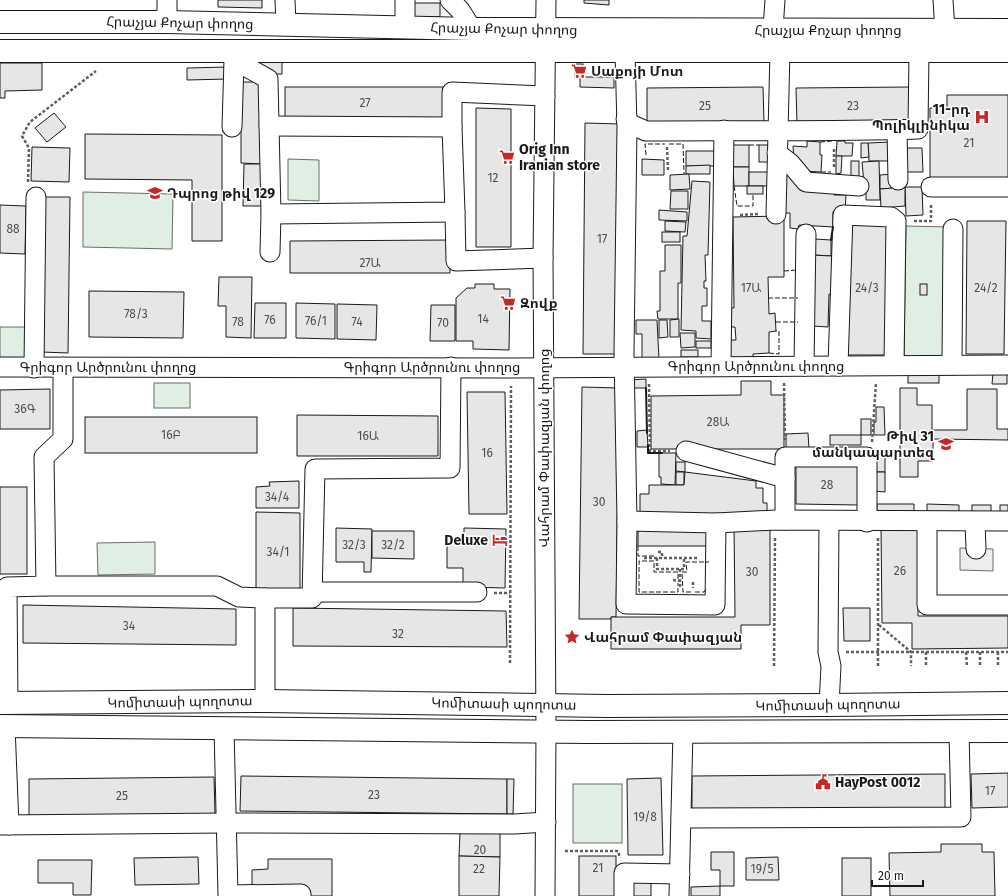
<svg xmlns="http://www.w3.org/2000/svg" width="1008" height="896" viewBox="0 0 1008 896" font-family="'Fira Sans','Noto Sans Armenian',sans-serif">
<rect width="100%" height="100%" fill="#fff"/>
<g fill="#e0efe3" stroke="#6a6a6a">
<polygon points="288,159 319,160 319,201 288,200"/>
<polygon points="83,192 173,194 172,249 83,247"/>
<polygon points="906,226 950,227 948,358 904,357"/>
<polygon points="0,327 28,327 28,362 0,361"/>
<rect x="154" y="383" width="36" height="25"/>
<polygon points="155,542 155,574 98,575 97,543"/>
<rect x="573" y="784" width="49" height="59"/>
</g>
<polygon fill="#ededed" stroke="#6a6a6a" points="960,548 993,549 993,571 960,570"/>
<g fill="#e6e6e6" stroke="#1a1a1a">
<polygon points="218,0 262,0 262,8 218,7"/>
<polygon points="584,0 609,0 609,5 584,3"/>
<polygon points="414,3 440,3 440,17 413,17"/>
<polygon points="282,59 282,74 260,74 260,60"/>
<polygon points="0,63 42,63 42,90 5,91 5,98 0,98"/>
<rect x="575" y="64" width="8" height="13"/>
<polygon points="228,67 228,79 187,80 187,68"/>
<polygon points="580,77 614,77 614,88 580,87"/>
<polygon points="241,82 261,82 261,164 241,163"/>
<rect x="285" y="87" width="160" height="32"/>
<polygon points="763,87 764,123 647,124 647,88"/>
<polygon points="909,87 909,123 797,124 796,88"/>
<polygon points="947,95 1008,95 1008,179 930,179 930,108 947,108"/>
<polygon points="476,108 511,109 511,247 476,247"/>
<polygon points="54,113 66,127 47,142 35,128"/>
<polygon points="585,123 621,124 619,354 583,354"/>
<polygon points="85,134 222,135 222,241 192,241 192,180 85,179"/>
<polygon points="807,141 820,142 820,155 822,155 821,172 800,171 794,160 793,146 807,147"/>
<polygon points="837,141 845,141 845,143 853,143 852,156 836,156"/>
<polygon points="891,142 892,161 869,161 868,143"/>
<polygon points="861,143 868,143 869,157 861,158"/>
<rect x="733" y="145" width="16" height="22"/>
<rect x="759" y="145" width="10" height="17"/>
<polygon points="32,147 70,148 69,182 31,181"/>
<polygon points="907,148 922,148 923,172 907,172"/>
<rect x="686" y="151" width="30" height="15"/>
<polygon points="836,156 842,156 841,173 836,174"/>
<polygon points="642,159 664,160 664,175 642,175"/>
<rect x="851" y="161" width="8" height="17"/>
<polygon points="879,161 880,200 866,200 866,183 864,183 862,162"/>
<polygon points="244,164 261,164 263,206 243,206"/>
<polygon points="710,165 710,174 686,174 686,166"/>
<polygon points="781,166 791,166 791,180 800,180 834,192 834,195 846,195 845,212 833,212 833,227 799,225 798,229 790,228 790,213 782,213"/>
<polygon points="733,167 749,167 749,186 734,186"/>
<rect x="749" y="172" width="20" height="14"/>
<polygon points="689,174 690,189 670,190 670,175"/>
<polygon points="894,174 895,188 880,189 880,175"/>
<polygon points="692,181 710,182 708,255 705,255 706,281 704,281 704,288 707,288 707,306 702,306 702,321 711,321 711,339 696,338 696,331 681,330 683,236 687,236"/>
<rect x="747" y="186" width="16" height="8"/>
<polygon points="905,187 922,187 923,215 906,216"/>
<polygon points="905,187 905,206 881,208 880,189"/>
<polygon points="671,191 688,191 688,209 670,209"/>
<polygon points="44,197 70,197 68,353 41,352"/>
<polygon points="0,205 26,206 25,254 0,253"/>
<polygon points="659,210 687,212 687,221 659,220"/>
<polygon points="784,216 784,277 768,277 769,314 775,313 776,331 769,332 769,353 753,354 753,361 726,361 726,340 736,340 735,327 728,327 728,308 734,308 733,217"/>
<polygon points="665,221 686,222 685,232 665,231"/>
<polygon points="967,221 1006,221 1004,354 966,354"/>
<polygon points="849,222 887,222 886,355 847,355"/>
<rect x="662" y="232" width="18" height="10"/>
<polygon points="815,239 831,240 831,256 815,255"/>
<polygon points="450,240 450,273 290,273 290,241"/>
<polygon points="665,245 681,245 681,283 678,283 678,319 658,319 657,311 660,311 660,271 665,271"/>
<polygon points="811,255 832,256 831,294 829,294 828,327 812,326"/>
<polygon points="219,277 252,277 251,338 226,337 226,306 218,306"/>
<polygon points="475,284 494,284 494,289 510,289 509,350 473,349 473,341 456,341 456,298 467,288 475,288"/>
<rect x="920" y="284" width="7" height="11"/>
<polygon points="89,291 184,292 183,338 89,337"/>
<polygon points="255,303 286,303 286,338 254,338"/>
<polygon points="296,303 335,304 335,339 296,338"/>
<polygon points="337,304 377,305 376,340 337,339"/>
<polygon points="431,305 455,305 455,341 430,341"/>
<polygon points="679,319 679,337 670,337 670,320"/>
<polygon points="636,320 657,320 659,359 642,359 642,334 636,334"/>
<polygon points="659,320 667,320 668,337 659,338"/>
<polygon points="680,333 695,333 695,347 681,348"/>
<rect x="696" y="341" width="15" height="7"/>
<rect x="681" y="350" width="17" height="7"/>
<rect x="908" y="373" width="31" height="10"/>
<polygon points="993,373 1007,374 1007,384 992,384"/>
<polygon points="646,379 646,388 629,388 629,380"/>
<polygon points="741,381 771,381 771,395 784,395 784,449 651,449 651,396 741,395"/>
<polygon points="582,387 619,388 616,617 611,617 611,619 579,619"/>
<polygon points="900,388 917,388 917,405 932,405 932,430 967,430 967,389 997,389 997,429 1008,429 1008,440 933,439 933,461 918,461 918,477 900,477"/>
<polygon points="50,389 50,429 0,429 0,390"/>
<polygon points="467,392 505,392 507,514 469,514"/>
<polygon points="876,407 884,407 885,435 874,435 874,422 876,422"/>
<polygon points="297,415 438,416 438,456 297,456"/>
<rect x="85" y="417" width="172" height="36"/>
<rect x="861" y="419" width="10" height="16"/>
<polygon points="647,430 648,447 637,447 637,431"/>
<polygon points="808,433 809,449 786,449 786,434"/>
<rect x="830" y="435" width="31" height="10"/>
<polygon points="659,453 676,453 675,485 661,484 661,477 659,477"/>
<rect x="875" y="453" width="10" height="19"/>
<polygon points="676,462 685,462 685,472 676,471"/>
<polygon points="796,465 859,466 859,505 796,504"/>
<rect x="676" y="472" width="8" height="13"/>
<polygon points="685,472 756,481 756,488 763,488 763,503 767,503 767,513 750,515 640,514 640,494 649,494 649,485 684,485"/>
<polygon points="873,472 885,472 885,492 873,491"/>
<polygon points="299,481 299,508 256,508 256,487 270,486 269,482"/>
<rect x="0" y="487" width="27" height="87"/>
<polygon points="877,504 914,504 914,515 877,514"/>
<polygon points="927,504 959,505 959,516 927,516"/>
<rect x="972" y="505" width="19" height="11"/>
<rect x="1000" y="505" width="8" height="10"/>
<polygon points="256,512 300,513 300,591 256,591"/>
<polygon points="918,525 918,616 1008,616 1008,648 912,649 912,623 882,623 881,526"/>
<polygon points="734,527 770,527 770,625 741,625 741,649 611,649 611,617 735,617"/>
<polygon points="336,528 372,529 371,572 364,572 364,562 336,562"/>
<polygon points="464,528 506,529 505,588 463,587 463,568 447,568 447,542 464,542"/>
<rect x="638" y="529" width="72" height="17"/>
<polygon points="372,531 414,531 414,559 372,558"/>
<polygon points="23,605 236,609 236,645 23,643"/>
<polygon points="293,608 506,611 507,647 293,646"/>
<polygon points="843,608 870,608 870,641 844,641"/>
<polygon points="1008,773 1008,807 972,808 971,774"/>
<polygon points="945,774 945,810 692,811 692,776"/>
<polygon points="241,776 507,779 507,814 240,811"/>
<polygon points="214,777 215,814 29,816 29,779"/>
<polygon points="661,778 663,855 628,855 627,779"/>
<polygon points="507,779 514,779 513,814 507,814"/>
<polygon points="460,833 500,833 500,857 459,856"/>
<polygon points="941,844 982,844 982,852 994,852 995,896 890,896 889,853 941,852"/>
<polygon points="711,852 734,852 734,886 720,886 720,870 711,870"/>
<polygon points="459,856 500,857 499,896 459,896"/>
<rect x="579" y="856" width="37" height="40"/>
<polygon points="198,857 199,884 135,885 134,858"/>
<polygon points="778,857 779,880 746,880 746,858"/>
<rect x="842" y="858" width="29" height="38"/>
<polygon points="268,859 332,859 332,896 309,896 252,889 252,870 268,869"/>
<polygon points="38,860 92,860 91,895 73,895 73,883 38,883"/>
<rect x="629" y="882" width="22" height="14"/>
<polygon points="720,886 720,896 691,896 691,887"/>
</g>
<g fill="none" stroke-linecap="round" stroke-linejoin="round">
<g stroke="#1a1a1a" stroke-width="21">
<g id="minor">
<polyline points="285,0 286,25"/>
<polyline points="450,0 460,10 472,29"/>
<polyline points="943,0 945,31"/>
<polyline points="167,22 167,0"/>
<polyline points="405,27 405,0"/>
<polyline points="773,29 775,0"/>
<polyline points="235,51 234,60 268,79 271,214 270,252"/>
<polyline points="625,52 627,127 624,353 627,521 626,604 715,605 716,523"/>
<path d="M 626,119 L 632,125 L 646,131 C 737,130 827,132 918,129 L 919,51"/>
<polyline points="269,126 452,127"/>
<polyline points="232,127 234,60"/>
<polyline points="897,130 898,180"/>
<polyline points="777,153 790,163 806,182 859,186"/>
<polyline points="931,187 1008,187"/>
<polyline points="455,212 456,261 543,258"/>
<polyline points="271,214 455,212 452,127 452,92 545,96"/>
<path d="M 776,214 C 777,160 779,106 780,51"/>
<polyline points="952,365 953,229"/>
<polyline points="721,366 724,130"/>
<polyline points="804,366 806,234"/>
<polyline points="838,366 843,215 891,217 896,221 894,365"/>
<polyline points="0,367 511,368 1008,365"/>
<polyline points="34,368 36,197"/>
<polyline points="686,451 785,478"/>
<polyline points="785,520 785,457 867,457 867,522"/>
<polyline points="627,521 716,523 776,520 1008,521"/>
<polyline points="927,522 927,605 1008,605"/>
<polyline points="975,522 976,549"/>
<polyline points="46,586 217,586 239,597 265,598"/>
<polyline points="312,592 477,592"/>
<polyline points="265,701 265,598 312,598 315,469 450,468 451,367"/>
<polyline points="8,704 7,587 46,586 44,457 63,439 63,367"/>
<polyline points="829,705 831,666 828,652 829,521"/>
<polyline points="5,726 9,825"/>
<polyline points="224,728 228,895 301,894 301,896"/>
<polyline points="681,818 961,817 959,731"/>
<polyline points="0,825 226,823 515,824 546,822"/>
<polyline points="545,896 546,731 543,258 546,0"/>
<polyline points="624,896 624,873 680,874"/>
<polyline points="679,896 683,731"/>
</g>
</g>
<g stroke="#1a1a1a" stroke-width="24">
<g id="major">
<polyline points="0,22 167,22 472,29 1008,30"/>
<polyline points="0,51 1008,51"/>
<polyline points="0,703 265,701 607,706 829,705 1008,703"/>
<polyline points="0,726 587,732 1008,731"/>
</g>
</g>
<g stroke="#5f5f5f" stroke-width="2.5" stroke-dasharray="3 2" stroke-linecap="butt">
<polyline points="667,147 668,171"/>
<polyline points="834,167 834,148"/>
<polyline points="28,182 29,148 22,136 30,122 96,71"/>
<polyline points="740,215 759,214"/>
<polyline points="914,221 931,221 931,203"/>
<polyline points="784,383 785,440"/>
<polyline points="649,384 650,451 670,451"/>
<polyline points="872,442 876,383"/>
<polyline points="658,552 662,552 662,558"/>
<polyline points="644,558 699,558"/>
<polyline points="657,558 657,569 684,569 684,558"/>
<polyline points="680,569 680,588"/>
<polyline points="673,580 680,581"/>
<polyline points="693,582 693,588"/>
<polyline points="494,593 510,593"/>
<polyline points="879,625 911,652 911,666"/>
<polyline points="846,652 1008,652"/>
<polyline points="926,652 926,666"/>
<polyline points="966,652 967,666"/>
<polyline points="980,652 980,666"/>
<polyline points="998,652 998,666"/>
<polyline points="510,663 511,386"/>
<polyline points="774,666 775,537"/>
<polyline points="878,666 878,538"/>
<polyline points="565,851 618,851 620,858"/>
</g>
<use href="#minor" stroke="#fff" stroke-width="19"/>
<use href="#major" stroke="#fff" stroke-width="22"/>
<g stroke="#1a1a1a" stroke-width="1" stroke-dasharray="5 2" stroke-linecap="butt">
<polyline points="820,142 832,141"/>
<polyline points="669,144 683,144 684,174"/>
<polyline points="749,145 759,145"/>
<polyline points="646,155 645,144 665,144"/>
<polyline points="821,172 831,172"/>
<polyline points="734,186 737,206 753,206 753,194"/>
<polyline points="784,271 798,270"/>
<polyline points="768,298 798,298"/>
<polyline points="776,322 798,322"/>
<polyline points="769,353 779,354 779,331 776,331"/>
<polyline points="638,546 638,556 654,556 654,554"/>
<polyline points="678,579 678,572 654,572 654,561 639,561 639,592 678,592 678,583"/>
<polyline points="691,592 683,592 682,572 687,572 686,562 709,562"/>
<polyline points="695,592 704,592 707,588"/>
</g>
<g stroke="#1a1a1a" stroke-width="2">
<polyline points="831,240 833,227"/>
<polyline points="646,388 647,433"/>
<polyline points="648,445 648,453 662,453"/>
</g>
</g>
<defs>
<g id="supermarket-bare" transform="scale(1.2)"><path d="M-6-5.5h2.5l.6 2H6L4.5 2H-2.5L-4.4-4H-6ZM-1.5 3.2a1.3 1.3 0 1 0 .1 0ZM3 3.2a1.3 1.3 0 1 0 .1 0Z" fill="#c62828" stroke="#fff" stroke-width="2.5" paint-order="stroke"/></g>
<g id="hospital-bare" transform="scale(1.2)"><path d="M-5-5h3v3.5h4V-5h3V5h-3V1.5h-4V5h-3Z" fill="#c62828" stroke="#fff" stroke-width="2.5" paint-order="stroke"/></g>
<g id="school-bare" transform="scale(1.2)"><path d="M0-5L7-2L0 1L-7-2ZM-4 1L0 2.5L4 1V4Q0 6-4 4Z" fill="#c62828" stroke="#fff" stroke-width="2.5" paint-order="stroke"/></g>
<g id="hotel-bare" transform="scale(1.2)"><path d="M-6-4.5h1.5V1H6V5H4.5V3h-9V5H-6ZM-4 0a1.8 1.8 0 1 1 3.6 0ZM.5 0V-2.5h3Q6-2.5 6 0Z" fill="#c62828" stroke="#fff" stroke-width="2.5" paint-order="stroke"/></g>
<g id="sight-bare" transform="scale(1.2)"><path d="M0-6L1.8-2.2L6-1.7L2.9 1.2L3.7 5.4L0 3.3L-3.7 5.4L-2.9 1.2L-6-1.7L-1.8-2.2Z" fill="#c62828" stroke="#fff" stroke-width="2.5" paint-order="stroke"/></g>
<g id="civic-bare" transform="scale(1.2)"><path d="M-.6-6.5H3V-4.5H.6V-3L4-1V1h2V6H-6V1h2V-1L-.6-3ZM-1.2 2.5V6h2.4V2.5Z" fill="#c62828" stroke="#fff" stroke-width="2.5" paint-order="stroke"/></g>
</defs>
<g fill-rule="evenodd">
<use href="#supermarket-bare" x="579" y="71"/>
<use href="#hospital-bare" x="982" y="117"/>
<use href="#supermarket-bare" x="507" y="157"/>
<use href="#school-bare" x="155" y="193"/>
<use href="#supermarket-bare" x="508" y="303"/>
<use href="#school-bare" x="946" y="444"/>
<use href="#hotel-bare" x="500" y="540"/>
<use href="#sight-bare" x="572" y="637"/>
<use href="#civic-bare" x="823" y="782"/>
</g>
<g text-anchor="middle" dominant-baseline="central" stroke-width="3" stroke-linejoin="round" paint-order="stroke">
<g font-size="12" fill="#4d4d4d">
<text x="365" y="103">27</text>
<text x="705" y="106">25</text>
<text x="853" y="106">23</text>
<text x="969" y="143">21</text>
<text x="493" y="178">12</text>
<text x="13" y="229">88</text>
<text x="602" y="239">17</text>
<text x="370" y="263">27Ա</text>
<text x="751" y="288">17Ա</text>
<text x="867" y="288">24/3</text>
<text x="986" y="288">24/2</text>
<text x="136" y="314">78/3</text>
<text x="483" y="319">14</text>
<text x="270" y="320">76</text>
<text x="316" y="321">76/1</text>
<text x="238" y="322">78</text>
<text x="357" y="322">74</text>
<text x="443" y="323">70</text>
<text x="25" y="409">36Գ</text>
<text x="718" y="422">28Ա</text>
<text x="171" y="435">16Բ</text>
<text x="368" y="436">16Ա</text>
<text x="487" y="453">16</text>
<text x="827" y="485">28</text>
<text x="277" y="497">34/4</text>
<text x="599" y="502">30</text>
<text x="354" y="545">32/3</text>
<text x="393" y="545">32/2</text>
<text x="278" y="552">34/1</text>
<text x="900" y="571">26</text>
<text x="752" y="572">30</text>
<text x="129" y="626">34</text>
<text x="398" y="634">32</text>
<text x="990" y="791">17</text>
<text x="374" y="795">23</text>
<text x="122" y="796">25</text>
<text x="645" y="817">19/8</text>
<text x="480" y="850">20</text>
<text x="598" y="868">21</text>
<text x="479" y="869">22</text>
<text x="762" y="869">19/5</text>
</g>
<g font-size="14" fill="#1a1a1a" stroke="#fff">
<text transform="translate(180 23) rotate(1)">Հրաչյա Քոչար փողոց</text>
<text transform="translate(504 29) rotate(1)">Հրաչյա Քոչար փողոց</text>
<text x="828" y="30">Հրաչյա Քոչար փողոց</text>
<text x="756" y="366">Գրիգոր Արծրունու փողոց</text>
<text x="108" y="367">Գրիգոր Արծրունու փողոց</text>
<text x="432" y="367">Գրիգոր Արծրունու փողոց</text>
<text transform="translate(544 448) rotate(-90)">Վահրամ Փափազյան փողոց</text>
<text transform="translate(180 702) rotate(-1)">Կոմիտասի պողոտա</text>
<text transform="translate(504 704) rotate(1)">Կոմիտասի պողոտա</text>
<text transform="translate(828 705) rotate(-1)">Կոմիտասի պողոտա</text>
</g>
<g font-size="14" font-weight="bold" fill="#1a1a1a" stroke="#fff" text-anchor="start">
<text x="591" y="71">Սաքոյի Մոտ</text>
<text x="970" y="109" text-anchor="end">11-րդ<tspan x="970" dy="16">Պոլիկլինիկա</tspan></text>
<text x="519" y="149">Orig Inn<tspan x="519" dy="16">Iranian store</tspan></text>
<text x="167" y="193">Դպրոց թիվ 129</text>
<text x="520" y="303">Զովք</text>
<text x="934" y="436" text-anchor="end">Թիվ 31<tspan x="934" dy="16">մանկապարտեզ</tspan></text>
<text x="488" y="540" text-anchor="end">Deluxe</text>
<text x="584" y="637">Վահրամ Փափազյան</text>
<text x="835" y="782">HayPost 0012</text>
</g>
</g>
<path d="M872 880v6h51v-6" fill="none" stroke="#1a1a1a" stroke-width="2"/>
<text x="878" y="880" font-size="12" fill="#1a1a1a" stroke="#ffffff" stroke-width="3" paint-order="stroke">20 m</text>
</svg>
